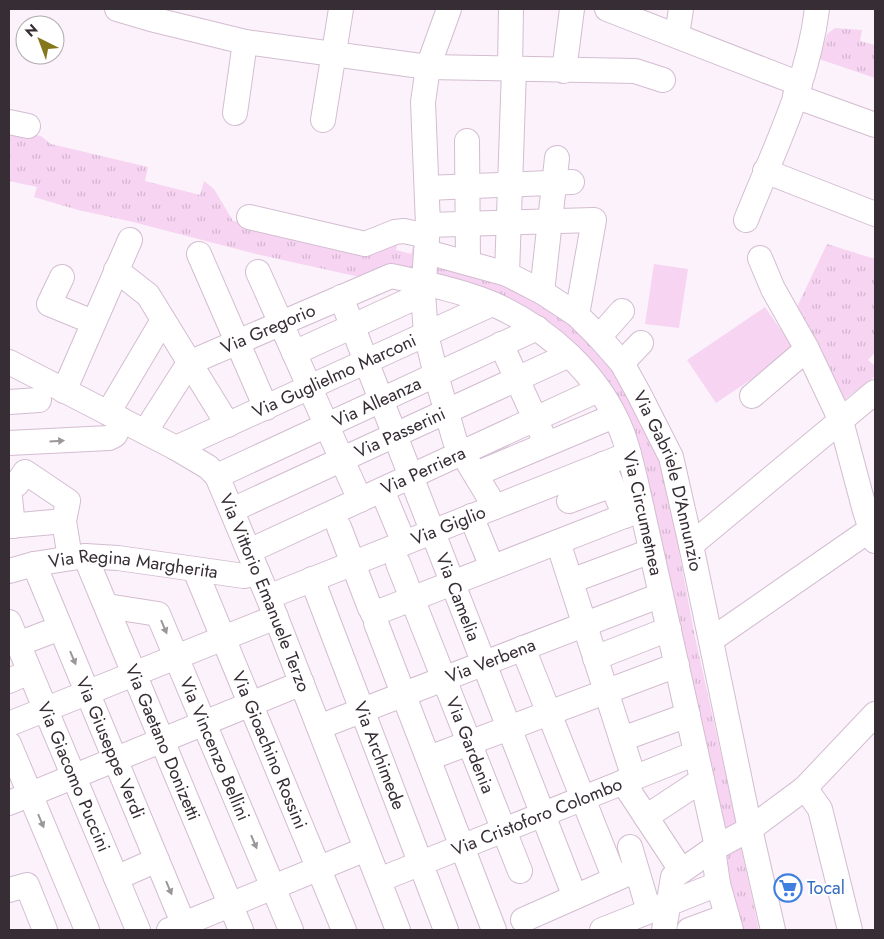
<svg xmlns="http://www.w3.org/2000/svg" width="884" height="939" viewBox="0 0 884 939" font-family="Jost,sans-serif">
<defs>
<pattern id="grass-tufts" width="24" height="20" patternUnits="userSpaceOnUse" patternTransform="scale(1.25)"><rect width="24" height="20" fill="#f6d4f2"/><path d="M3 7l-1-3M5 7V3M7 7l1-3M15 17l-1-3M17 17v-4M19 17l1-3" fill="none" stroke="#d4b6d0"/></pattern>
</defs>
<rect width="100%" height="100%" fill="#fcf2fb"/>
<g fill="url(#grass-tufts)">
<polygon points="835,28 862,30 860,41 875,45 875,78 819,59 827,34"/>
<polygon points="9,130 41,136 51,144 148,167 145,181 200,195 204,181 214,189 233,221 281,232 399,239 396,250 411,254 415,240 418,276 364,278 256,254 129,221 78,210 34,197 37,187 9,181"/>
<polygon points="827,244 875,259 875,352 868,360 875,366 874,377 845,399 796,309"/>
<polygon points="433,259 478,271 561,311 610,361 662,462 695,637 737,826 720,837 633,456 566,347 428,280"/>
<polygon points="740,843 759,930 739,930 721,851"/>
</g>
<g fill="#f6d4f2">
<polygon points="654,264 688,269 679,328 645,324"/>
<polygon points="765,307 795,350 716,403 687,360"/>
</g>
<g fill="none" stroke-linecap="round" stroke-linejoin="round">
<g stroke="#d3bdd1" stroke-width="26">
<g id="minor">
<polyline points="117,9 151,19 245,42 428,67 635,71 663,80"/>
<polyline points="449,9 428,67 423,102 428,225 423,294 426,334 436,375 455,441 495,507"/>
<polyline points="607,9 800,84"/>
<polyline points="677,35 681,9"/>
<polyline points="510,69 511,9"/>
<polyline points="564,71 572,9"/>
<polyline points="795,96 875,125"/>
<polyline points="235,113 245,42"/>
<polyline points="323,120 341,9"/>
<polyline points="9,122 28,126"/>
<polyline points="467,141 468,263"/>
<polyline points="765,171 875,214"/>
<polyline points="427,188 572,182"/>
<polyline points="249,217 365,244 395,232 404,231 427,236"/>
<path d="M 746,220 C 773,152 808,83 817,9"/>
<polyline points="428,225 594,220 577,315"/>
<path id="s1" d="M 427,252 L 507,274 L 542,292 L 577,315 L 599,337 L 622,363 L 639,394 L 671,457 L 691,545 L 750,829 L 773,930"/>
<polyline points="199,254 266,408"/>
<polyline points="760,258 773,289 807,349 841,421 865,511 875,541"/>
<polyline points="116,270 148,295 228,425"/>
<polyline points="258,272 360,500"/>
<polyline points="507,274 514,69"/>
<polyline points="62,277 49,304 93,322"/>
<polyline points="542,292 557,158"/>
<path id="s2" d="M 341,297 L 575,897"/>
<polyline points="599,337 622,311"/>
<polyline points="501,344 542,434"/>
<polyline points="294,353 423,294"/>
<path id="s3" d="M 9,362 L 176,448 L 208,467 L 217,476 L 268,597 L 398,930"/>
<polyline points="622,363 641,343"/>
<polyline points="64,391 130,240"/>
<polyline points="752,396 807,349"/>
<polyline points="9,402 39,400"/>
<polyline points="108,413 163,320"/>
<path id="s4" d="M 145,432 L 189,363 L 391,276 C 424,283 463,291 493,304 C 549,329 599,374 622,432 C 631,456 636,483 642,509 L 717,847"/>
<polyline points="9,443 109,438 115,435 122,420"/>
<path id="s5" d="M 176,448 L 492,304"/>
<polyline points="603,464 625,516"/>
<polyline points="476,474 614,416"/>
<path id="s6" d="M 217,476 L 537,328"/>
<polyline points="9,485 17,484 25,472 68,501 64,521 70,558"/>
<polyline points="9,488 13,526"/>
<polyline points="382,490 404,543"/>
<polyline points="569,501 612,485"/>
<path id="s7" d="M 232,510 L 569,355"/>
<polyline points="471,516 492,567"/>
<polyline points="9,526 64,521"/>
<polyline points="339,527 370,608"/>
<polyline points="558,542 634,778"/>
<polyline points="691,545 875,392"/>
<path id="s8" d="M 249,551 L 598,390"/>
<path id="s9" d="M 85,556 L 241,930"/>
<path id="s10" d="M 398,563 L 520,871"/>
<path id="s11" d="M 34,564 L 186,930"/>
<path id="s12" d="M 195,570 L 344,930"/>
<path id="s13" d="M 9,571 L 34,564 L 85,556 L 118,558 L 244,576 L 258,573"/>
<path id="s14" d="M 312,579 L 446,930"/>
<polyline points="571,581 651,551"/>
<path id="s15" d="M 268,597 L 629,454"/>
<path id="s16" d="M 107,606 L 158,614 L 291,930"/>
<polyline points="373,614 642,509"/>
<path id="s17" d="M 9,622 L 138,930"/>
<polyline points="376,623 494,930"/>
<polyline points="711,640 871,529"/>
<polyline points="18,644 60,628"/>
<polyline points="523,648 615,879"/>
<polyline points="595,658 669,629"/>
<polyline points="9,681 29,672"/>
<polyline points="9,724 276,617"/>
<path id="s18" d="M 319,727 L 661,595"/>
<polyline points="622,739 688,715"/>
<polyline points="9,744 87,930"/>
<polyline points="429,758 677,665"/>
<polyline points="623,782 681,870"/>
<polyline points="805,788 820,809 850,930"/>
<polyline points="9,803 302,683"/>
<polyline points="646,817 702,780"/>
<polyline points="630,847 649,911"/>
<polyline points="713,849 718,884 731,930"/>
<polyline points="116,878 157,860"/>
<path id="s19" d="M 379,880 L 696,753"/>
<polyline points="9,890 27,885 45,930"/>
<polyline points="523,920 636,870"/>
<polyline points="169,930 366,849"/>
<polyline points="602,930 718,884"/>
<polyline points="664,930 673,877 713,849 750,829 805,788 875,714"/>
<polyline points="689,930 727,916"/>
</g>
</g>
<use href="#minor" stroke="#fff" stroke-width="24"/>
</g>
<defs><path id="oneway-solid" d="M-6-.8H1V-3.2L6.5 0L1 3.2V.8H-6Z" transform="scale(1.25)"/></defs>
<g fill="#9a969a">
<use href="#oneway-solid" transform="translate(57 441) rotate(-3)"/>
<use href="#oneway-solid" transform="translate(164 627) rotate(67)"/>
<use href="#oneway-solid" transform="translate(73 658) rotate(67)"/>
<use href="#oneway-solid" transform="translate(41 821) rotate(67)"/>
<use href="#oneway-solid" transform="translate(254 842) rotate(67)"/>
<use href="#oneway-solid" transform="translate(169 888) rotate(67)"/>
</g>
<defs>
<g id="supermarket-ring" transform="scale(1.4375)"><circle r="9.5" fill="#fff" stroke="#3f7fe0" stroke-width="1.5"/><path d="M-6-5.5h2.5l.6 2H6L4.5 2H-2.5L-4.4-4H-6ZM-1.5 3.2a1.3 1.3 0 1 0 .1 0ZM3 3.2a1.3 1.3 0 1 0 .1 0Z" fill="#3f7fe0"/></g>
</defs>
<g fill-rule="evenodd">
<use href="#supermarket-ring" x="788" y="888"/>
</g>
<g text-anchor="middle" dominant-baseline="central" stroke-width="4" stroke-linejoin="round" paint-order="stroke">
<g font-size="18" fill="#362d35" stroke="#fff">
<text stroke="none"><textPath href="#s4" startOffset="168">Via Gregorio</textPath></text>
<text stroke="none"><textPath href="#s5" startOffset="174">Via Guglielmo Marconi</textPath></text>
<text stroke="none"><textPath href="#s6" startOffset="176">Via Alleanza</textPath></text>
<text stroke="none"><textPath href="#s7" startOffset="185">Via Passerini</textPath></text>
<text stroke="none"><textPath href="#s8" startOffset="192">Via Perriera</textPath></text>
<text stroke="none"><textPath href="#s1" startOffset="358">Via Gabriele D'Annunzio</textPath></text>
<text stroke="none"><textPath href="#s4" startOffset="678">Via Circumetnea</textPath></text>
<text stroke="none"><textPath href="#s15" startOffset="194">Via Giglio</textPath></text>
<text stroke="none"><textPath href="#s13" startOffset="126">Via Regina Margherita</textPath></text>
<text stroke="none"><textPath href="#s3" startOffset="364">Via Vittorio Emanuele Terzo</textPath></text>
<text stroke="none"><textPath href="#s2" startOffset="322">Via Camelia</textPath></text>
<text stroke="none"><textPath href="#s18" startOffset="184">Via Verbena</textPath></text>
<text stroke="none"><textPath href="#s9" startOffset="202">Via Gaetano Donizetti</textPath></text>
<text stroke="none"><textPath href="#s10" startOffset="196">Via Gardenia</textPath></text>
<text stroke="none"><textPath href="#s11" startOffset="199">Via Giuseppe Verdi</textPath></text>
<text stroke="none"><textPath href="#s16" startOffset="198">Via Vincenzo Bellini</textPath></text>
<text stroke="none"><textPath href="#s12" startOffset="195">Via Gioachino Rossini</textPath></text>
<text stroke="none"><textPath href="#s14" startOffset="189">Via Archimede</textPath></text>
<text stroke="none"><textPath href="#s17" startOffset="168">Via Giacomo Puccini</textPath></text>
<text stroke="none"><textPath href="#s19" startOffset="170">Via Cristoforo Colombo</textPath></text>
</g>
<g font-size="18" fill="#366cbe" stroke="#fff" text-anchor="start">
<text x="807" y="888">Tocal</text>
</g>
</g>
<rect width="884" height="939" fill="none" stroke="#362d35" stroke-width="20"/>
<g transform="translate(40 40) rotate(318)"><circle r="24" fill="#ffffff" stroke="#afabae"/>
<path d="M0-4L9 19L0 12L-9 19Z" fill="#85771c"/>
<text y="-8" font-size="14" font-weight="bold" text-anchor="middle" fill="#362d35">N</text>
</g>
</svg>
